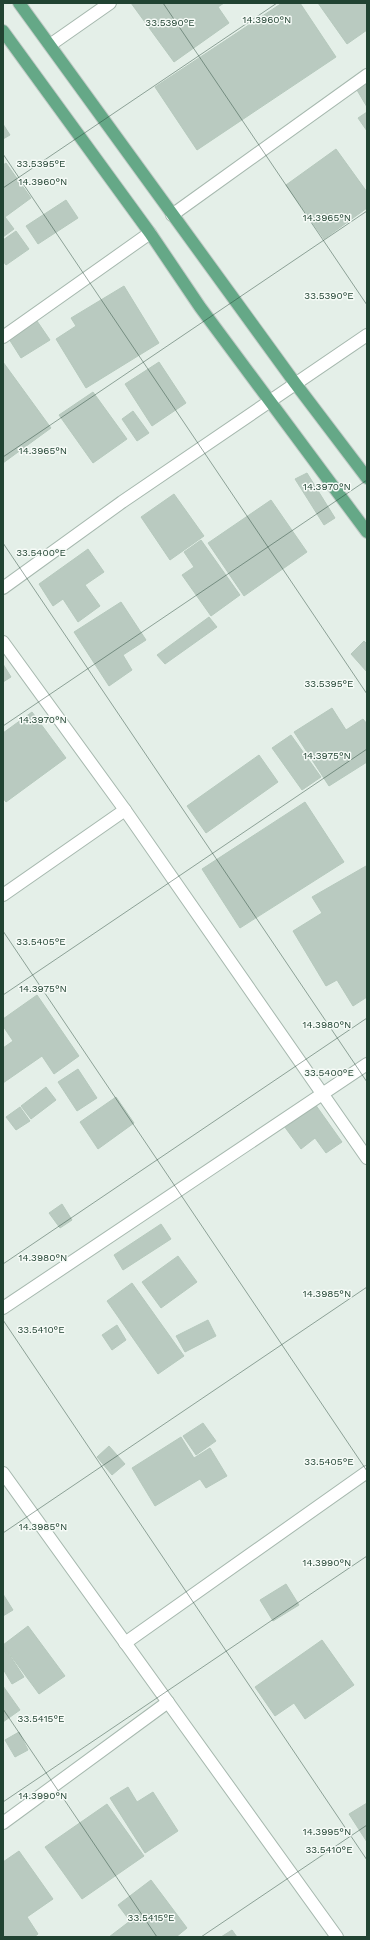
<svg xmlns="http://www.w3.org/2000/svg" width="370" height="1940" viewBox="0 0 370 1940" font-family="'Work Sans',sans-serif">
<rect width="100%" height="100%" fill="#e4efe8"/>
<g fill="#b9cac0" stroke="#b6c9bd">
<polygon points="131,3 224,3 218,7 229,23 174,62"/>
<polygon points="282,3 300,3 336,57 197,150 155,87"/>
<polygon points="318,3 367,3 367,30 347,44"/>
<polygon points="367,77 367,107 354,85"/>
<polygon points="367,112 367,131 358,118"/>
<polygon points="3,124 10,135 3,139"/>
<polygon points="336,149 367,192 367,208 324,239 286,185"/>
<polygon points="6,163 31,198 5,217 14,229 3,237 3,165"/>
<polygon points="66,200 78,218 38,244 26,226"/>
<polygon points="16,231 29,249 6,265 3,261 3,240"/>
<polygon points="124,286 159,343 86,388 56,339 76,326 71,318"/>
<polygon points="37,321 50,340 21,358 9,339"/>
<polygon points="3,362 51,428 3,463"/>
<polygon points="159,362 186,403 152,426 125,384"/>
<polygon points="93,392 127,439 93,463 59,415"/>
<polygon points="133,411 149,433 137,441 122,419"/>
<polygon points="307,473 335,518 324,525 295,479"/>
<polygon points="174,494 204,536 170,560 141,517"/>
<polygon points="271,500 307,552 244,596 208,543"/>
<polygon points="201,540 240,595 211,616 182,575 194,567 184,552"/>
<polygon points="88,549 104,572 85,585 100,606 78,622 63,599 53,606 39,584"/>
<polygon points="121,602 146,640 123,655 132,670 109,686 74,632"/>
<polygon points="209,617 217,627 165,664 157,655"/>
<polygon points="364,641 367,644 367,672 351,654"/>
<polygon points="3,664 11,677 3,682"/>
<polygon points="332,708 346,730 363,719 367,724 367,762 329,786 294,732"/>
<polygon points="32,712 66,758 6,802 3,798 3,733"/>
<polygon points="291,735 321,777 302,790 272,748"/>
<polygon points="259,755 278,782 206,833 187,806"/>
<polygon points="305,802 344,862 240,928 202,869"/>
<polygon points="366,866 367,997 353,1006 337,980 326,986 293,931 322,913 312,897"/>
<polygon points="37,995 79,1056 54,1074 42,1056 3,1083 3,1048 13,1041 3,1026 3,1019"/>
<polygon points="78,1069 97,1098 77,1111 58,1082"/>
<polygon points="46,1087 56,1100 31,1119 21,1106"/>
<polygon points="116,1097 134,1123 98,1149 80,1122"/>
<polygon points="315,1104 342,1142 326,1153 315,1138 301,1149 284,1126"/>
<polygon points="20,1107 30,1121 16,1130 6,1117"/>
<polygon points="62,1204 72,1220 60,1228 49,1213"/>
<polygon points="161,1224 171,1239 123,1270 114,1255"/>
<polygon points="178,1256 197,1282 161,1308 142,1282"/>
<polygon points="132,1283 184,1356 158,1374 107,1301"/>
<polygon points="208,1320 216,1336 185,1352 176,1336"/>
<polygon points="117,1325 126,1340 112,1350 102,1335"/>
<polygon points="203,1423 216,1441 196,1455 183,1436"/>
<polygon points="181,1437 194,1458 210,1448 227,1476 206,1488 200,1479 155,1506 132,1468"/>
<polygon points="109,1446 125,1464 112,1475 97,1457"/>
<polygon points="286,1584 299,1605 273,1621 260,1600"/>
<polygon points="3,1594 13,1610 3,1616"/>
<polygon points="28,1626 65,1676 39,1694 3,1645"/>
<polygon points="322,1640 354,1685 305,1719 294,1703 275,1716 255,1687"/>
<polygon points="3,1645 24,1677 12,1684 3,1669"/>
<polygon points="3,1686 20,1710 3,1722"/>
<polygon points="19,1732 28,1750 15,1757 5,1740"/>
<polygon points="128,1787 137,1802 153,1792 178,1831 145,1853 110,1798"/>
<polygon points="367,1803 367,1842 349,1814"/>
<polygon points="107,1804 144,1856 82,1899 45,1847"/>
<polygon points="19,1851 53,1899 27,1917 38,1934 34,1937 3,1937 3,1862"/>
<polygon points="151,1880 187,1928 176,1937 109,1937 130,1921 118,1905"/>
<polygon points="232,1930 237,1937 221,1937"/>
</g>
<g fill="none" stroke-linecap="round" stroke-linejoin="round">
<g stroke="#a6b8ae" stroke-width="14">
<g id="minor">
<polyline points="50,45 110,3"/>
<polyline points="172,215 367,75"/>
<polyline points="3,337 150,233"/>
<polyline points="3,588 122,502 367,335"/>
<polyline points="3,642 125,810 367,1158"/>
<polyline points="3,895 125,810"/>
<polyline points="3,1308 367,1064"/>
<polyline points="3,1473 337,1937"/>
<polyline points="125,1643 367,1472"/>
<polyline points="3,1823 168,1702"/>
</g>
</g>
<g stroke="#c1cac6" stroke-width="14">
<g id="major">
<polyline points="19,3 295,383 367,478"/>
<polyline points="3,31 150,233 200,307 367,532"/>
</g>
</g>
<use href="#minor" stroke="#fff" stroke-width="12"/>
<use href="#major" stroke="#65a887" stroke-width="12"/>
</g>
<path fill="none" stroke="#214332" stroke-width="1" stroke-opacity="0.45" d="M 163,3 L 367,305M 3,154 L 367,694M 3,188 L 277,3M 3,457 L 367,211M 3,543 L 367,1082M 3,726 L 367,480M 3,931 L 367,1471M 3,995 L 367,749M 3,1264 L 367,1018M 3,1320 L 367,1860M 3,1533 L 367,1287M 3,1709 L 157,1937M 3,1802 L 367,1556M 201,1937 L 367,1825"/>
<g font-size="10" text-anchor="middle" fill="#214332" stroke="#f6fbf7" stroke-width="3" stroke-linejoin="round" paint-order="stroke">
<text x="267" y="23">14.3960°N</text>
<text x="170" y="26">33.5390°E</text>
<text x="41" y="167">33.5395°E</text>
<text x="43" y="185">14.3960°N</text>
<text x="327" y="221">14.3965°N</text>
<text x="329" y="299">33.5390°E</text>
<text x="43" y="454">14.3965°N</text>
<text x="327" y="490">14.3970°N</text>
<text x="41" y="556">33.5400°E</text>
<text x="329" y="687">33.5395°E</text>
<text x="43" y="723">14.3970°N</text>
<text x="327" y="759">14.3975°N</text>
<text x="41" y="945">33.5405°E</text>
<text x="43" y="992">14.3975°N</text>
<text x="327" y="1028">14.3980°N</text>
<text x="329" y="1076">33.5400°E</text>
<text x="43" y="1261">14.3980°N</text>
<text x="327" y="1297">14.3985°N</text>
<text x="41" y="1333">33.5410°E</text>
<text x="329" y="1465">33.5405°E</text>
<text x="43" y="1530">14.3985°N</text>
<text x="327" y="1566">14.3990°N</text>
<text x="41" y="1722">33.5415°E</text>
<text x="43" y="1799">14.3990°N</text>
<text x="327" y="1835">14.3995°N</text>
<text x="329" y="1853">33.5410°E</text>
<text x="151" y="1921">33.5415°E</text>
</g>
<rect width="370" height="1940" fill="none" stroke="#214332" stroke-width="8"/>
</svg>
